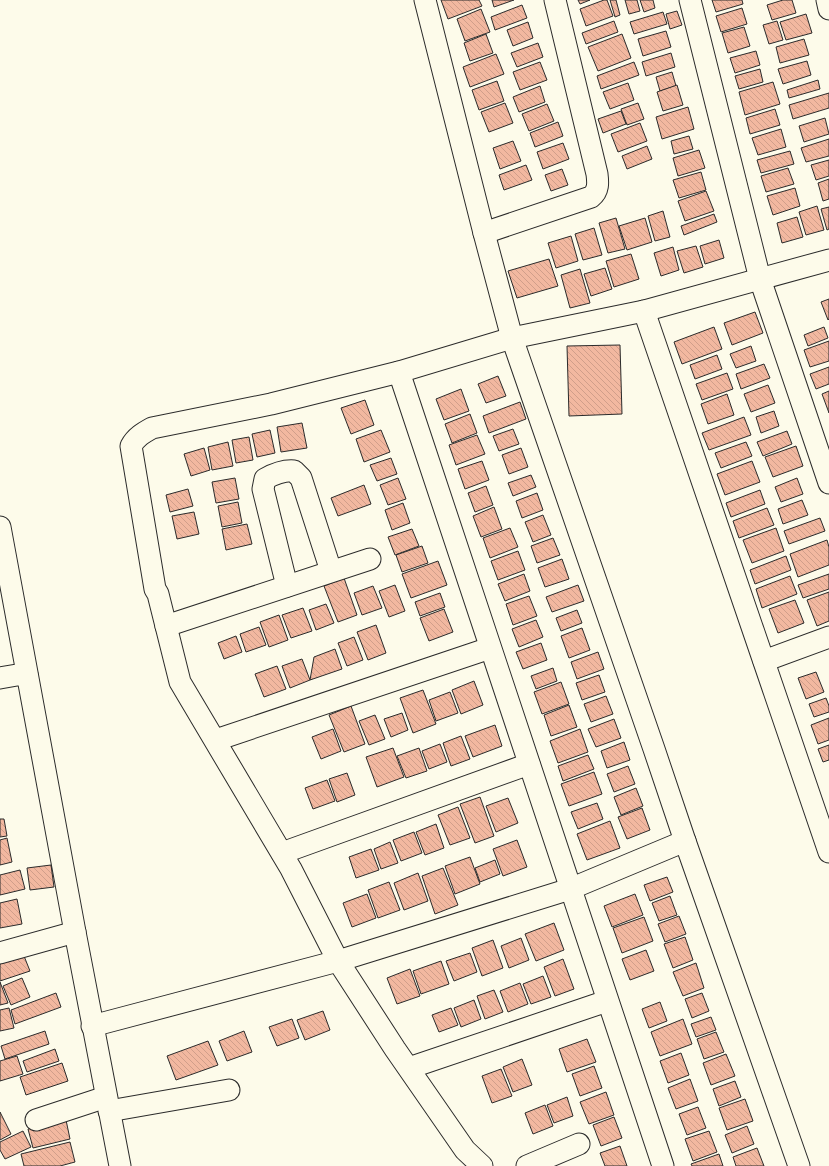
<svg xmlns="http://www.w3.org/2000/svg" width="829" height="1166" viewBox="0 0 829 1166" font-family="'Nunito Sans',sans-serif">
<defs>
<pattern id="building-back-hatch" width="6" height="6" patternUnits="userSpaceOnUse"><rect width="6" height="6" fill="#f2b8a0"/><path d="M-1 5l2 2M0 0l6 6M5-1l2 2" fill="none" stroke="#d09e8a"/></pattern>
</defs>
<rect width="100%" height="100%" fill="#fdfbea"/>
<g fill="url(#building-back-hatch)" stroke="#2b2b2b">
<polygon points="441,0 479,0 482,6 448,19"/>
<polygon points="492,0 514,0 494,7"/>
<polygon points="578,0 590,0 580,4"/>
<polygon points="604,0 607,0 613,16 586,26 580,9"/>
<polygon points="610,0 616,0 620,15 615,17"/>
<polygon points="625,0 637,0 640,11 629,14"/>
<polygon points="640,0 653,0 655,8 644,12"/>
<polygon points="712,0 742,0 743,4 716,12"/>
<polygon points="783,0 792,0 796,13 772,20 767,5"/>
<polygon points="522,5 527,18 495,30 491,17"/>
<polygon points="742,8 747,24 721,32 716,16"/>
<polygon points="481,9 490,32 465,41 457,19"/>
<polygon points="677,11 682,25 670,29 666,14"/>
<polygon points="663,12 667,24 634,34 630,22"/>
<polygon points="806,14 812,33 786,40 780,22"/>
<polygon points="614,21 618,32 586,44 582,33"/>
<polygon points="777,21 783,40 769,44 763,25"/>
<polygon points="528,22 533,38 513,46 507,30"/>
<polygon points="744,27 750,46 728,53 722,33"/>
<polygon points="666,31 671,47 643,56 638,39"/>
<polygon points="486,34 493,53 470,61 464,43"/>
<polygon points="622,34 631,58 598,71 588,47"/>
<polygon points="804,39 809,55 780,63 776,47"/>
<polygon points="538,43 543,57 517,67 511,53"/>
<polygon points="756,51 760,65 735,73 730,58"/>
<polygon points="671,53 675,67 646,76 642,62"/>
<polygon points="496,54 504,74 470,87 463,67"/>
<polygon points="807,61 811,75 783,84 778,69"/>
<polygon points="540,62 547,80 520,90 513,72"/>
<polygon points="634,62 639,75 601,89 597,76"/>
<polygon points="760,69 763,82 739,89 735,76"/>
<polygon points="672,72 676,86 660,91 656,77"/>
<polygon points="818,80 820,89 789,98 787,90"/>
<polygon points="497,81 504,101 479,110 472,90"/>
<polygon points="773,82 780,104 745,115 739,92"/>
<polygon points="628,83 634,100 610,109 603,92"/>
<polygon points="677,85 683,105 663,111 657,92"/>
<polygon points="540,86 545,102 519,112 513,97"/>
<polygon points="829,93 829,108 793,119 789,105"/>
<polygon points="505,103 513,123 489,132 481,112"/>
<polygon points="638,103 644,119 627,125 621,109"/>
<polygon points="547,104 554,121 529,131 522,114"/>
<polygon points="688,107 694,129 662,139 656,117"/>
<polygon points="775,109 780,125 750,134 746,118"/>
<polygon points="621,111 626,124 603,133 598,119"/>
<polygon points="825,118 829,134 804,142 799,126"/>
<polygon points="558,122 563,136 535,147 530,133"/>
<polygon points="640,123 647,141 618,152 611,134"/>
<polygon points="781,129 786,147 758,155 752,138"/>
<polygon points="689,136 693,149 674,154 671,141"/>
<polygon points="829,139 829,156 806,162 801,148"/>
<polygon points="513,141 521,161 500,169 493,148"/>
<polygon points="563,143 569,159 543,169 537,152"/>
<polygon points="647,146 652,159 627,169 622,156"/>
<polygon points="699,150 705,168 678,176 673,158"/>
<polygon points="790,151 794,164 761,173 757,160"/>
<polygon points="829,160 829,176 816,180 811,165"/>
<polygon points="526,165 532,180 504,190 499,175"/>
<polygon points="788,168 794,184 766,192 761,176"/>
<polygon points="562,169 568,185 551,191 545,175"/>
<polygon points="701,172 706,190 679,198 673,180"/>
<polygon points="829,179 829,199 823,201 818,183"/>
<polygon points="795,188 800,206 773,215 767,196"/>
<polygon points="706,191 714,211 685,221 678,201"/>
<polygon points="817,206 824,230 806,235 799,212"/>
<polygon points="829,207 829,229 827,230 821,209"/>
<polygon points="663,211 670,237 655,241 648,216"/>
<polygon points="714,214 717,222 684,235 681,226"/>
<polygon points="797,217 803,237 782,243 777,223"/>
<polygon points="616,218 625,249 608,253 599,223"/>
<polygon points="645,218 652,242 627,250 619,226"/>
<polygon points="594,228 602,255 583,260 575,234"/>
<polygon points="571,236 578,261 556,268 548,243"/>
<polygon points="719,240 724,258 705,264 700,246"/>
<polygon points="696,246 703,267 684,273 677,251"/>
<polygon points="673,247 679,270 661,276 654,253"/>
<polygon points="631,254 639,279 614,287 606,261"/>
<polygon points="549,259 558,286 517,298 508,271"/>
<polygon points="605,268 612,289 591,296 584,274"/>
<polygon points="580,269 590,303 570,308 561,275"/>
<polygon points="829,299 829,319 828,320 821,302"/>
<polygon points="755,312 763,333 732,345 724,323"/>
<polygon points="714,327 722,349 682,364 674,342"/>
<polygon points="824,327 828,338 808,346 804,335"/>
<polygon points="829,341 829,361 810,367 804,350"/>
<polygon points="620,345 622,414 569,416 567,346"/>
<polygon points="751,346 756,361 736,368 730,354"/>
<polygon points="717,355 722,369 695,379 690,365"/>
<polygon points="764,364 770,378 741,389 736,374"/>
<polygon points="829,367 829,384 816,389 810,374"/>
<polygon points="727,373 733,389 702,400 696,384"/>
<polygon points="498,376 506,396 486,403 478,384"/>
<polygon points="768,385 775,403 751,412 744,394"/>
<polygon points="461,389 469,411 444,420 436,399"/>
<polygon points="829,391 829,413 822,394"/>
<polygon points="727,394 734,415 708,424 701,404"/>
<polygon points="365,400 374,425 351,434 341,408"/>
<polygon points="520,402 526,419 489,433 483,416"/>
<polygon points="774,411 779,426 761,433 756,417"/>
<polygon points="470,414 477,433 452,443 445,424"/>
<polygon points="744,417 751,435 709,450 702,433"/>
<polygon points="302,423 307,448 281,452 277,427"/>
<polygon points="513,429 519,444 499,451 493,436"/>
<polygon points="270,430 275,453 257,457 252,434"/>
<polygon points="381,430 390,452 364,462 356,439"/>
<polygon points="787,431 792,444 763,456 757,442"/>
<polygon points="477,435 485,454 456,465 449,445"/>
<polygon points="249,437 253,460 236,463 232,440"/>
<polygon points="228,442 233,466 212,470 208,447"/>
<polygon points="746,442 752,456 721,468 715,453"/>
<polygon points="796,446 803,466 773,477 765,457"/>
<polygon points="204,448 210,470 191,476 184,454"/>
<polygon points="521,448 528,467 509,474 502,455"/>
<polygon points="391,458 397,474 377,481 370,465"/>
<polygon points="482,461 489,480 465,489 458,469"/>
<polygon points="752,461 760,482 725,495 717,474"/>
<polygon points="531,475 536,487 513,496 508,483"/>
<polygon points="235,478 239,499 216,503 212,482"/>
<polygon points="398,478 406,499 388,505 380,485"/>
<polygon points="797,478 803,494 781,502 775,487"/>
<polygon points="364,485 371,504 338,516 331,498"/>
<polygon points="486,486 493,505 475,512 468,493"/>
<polygon points="188,489 193,506 170,512 166,495"/>
<polygon points="760,490 765,504 731,517 726,503"/>
<polygon points="537,493 543,510 522,518 516,501"/>
<polygon points="802,500 808,515 783,524 778,509"/>
<polygon points="238,502 242,523 222,527 218,506"/>
<polygon points="403,503 410,523 392,530 385,510"/>
<polygon points="494,507 502,529 481,537 473,516"/>
<polygon points="767,508 774,525 739,538 733,521"/>
<polygon points="194,512 199,534 177,539 172,516"/>
<polygon points="543,515 551,535 533,542 525,522"/>
<polygon points="820,518 825,531 789,544 784,531"/>
<polygon points="247,524 252,544 226,550 222,529"/>
<polygon points="510,528 518,547 490,558 483,538"/>
<polygon points="776,528 784,551 752,563 743,540"/>
<polygon points="412,529 419,546 395,555 388,537"/>
<polygon points="553,538 560,555 537,563 531,546"/>
<polygon points="827,540 829,547 829,565 798,577 790,554"/>
<polygon points="422,546 428,563 402,572 396,555"/>
<polygon points="518,551 525,570 498,580 491,561"/>
<polygon points="786,556 791,570 755,584 750,570"/>
<polygon points="562,559 569,579 545,587 538,568"/>
<polygon points="438,561 447,585 411,598 402,574"/>
<polygon points="524,574 530,591 505,601 498,584"/>
<polygon points="829,574 829,589 803,598 798,585"/>
<polygon points="790,576 797,594 762,608 756,589"/>
<polygon points="344,578 357,615 338,622 324,586"/>
<polygon points="395,585 405,611 389,617 379,591"/>
<polygon points="578,585 584,601 552,612 546,597"/>
<polygon points="373,586 382,608 362,615 354,593"/>
<polygon points="829,592 829,621 817,626 807,600"/>
<polygon points="440,593 445,607 420,616 415,602"/>
<polygon points="529,596 537,616 513,625 506,604"/>
<polygon points="795,600 804,623 778,633 769,609"/>
<polygon points="326,604 334,623 316,630 309,610"/>
<polygon points="303,608 312,631 291,638 282,615"/>
<polygon points="444,609 453,632 429,641 420,618"/>
<polygon points="577,610 582,623 561,631 556,618"/>
<polygon points="279,615 288,640 269,647 260,622"/>
<polygon points="536,620 543,637 519,647 512,629"/>
<polygon points="376,625 386,653 368,660 357,632"/>
<polygon points="259,627 266,645 246,652 240,634"/>
<polygon points="582,628 590,650 569,658 561,636"/>
<polygon points="236,636 242,652 224,659 218,643"/>
<polygon points="354,637 363,660 347,666 338,643"/>
<polygon points="541,643 547,660 523,669 516,652"/>
<polygon points="335,649 342,669 310,680 314,657"/>
<polygon points="598,652 604,669 577,679 571,662"/>
<polygon points="302,659 310,680 290,688 282,666"/>
<polygon points="277,666 286,689 264,697 255,674"/>
<polygon points="553,668 557,681 536,689 531,676"/>
<polygon points="816,672 824,692 806,699 798,678"/>
<polygon points="599,675 605,692 582,700 576,683"/>
<polygon points="474,681 483,705 461,714 452,690"/>
<polygon points="561,682 569,704 542,714 534,692"/>
<polygon points="423,690 436,724 413,733 400,698"/>
<polygon points="450,692 458,713 436,721 429,700"/>
<polygon points="606,696 613,714 591,722 584,704"/>
<polygon points="826,698 829,706 829,712 814,717 809,704"/>
<polygon points="569,705 577,727 551,736 544,715"/>
<polygon points="351,706 365,744 344,752 329,715"/>
<polygon points="402,713 408,730 391,737 384,719"/>
<polygon points="375,715 385,739 369,745 359,721"/>
<polygon points="829,718 829,740 818,744 811,725"/>
<polygon points="614,719 621,738 596,747 588,729"/>
<polygon points="495,725 502,746 473,757 465,736"/>
<polygon points="333,729 341,751 321,759 312,737"/>
<polygon points="580,729 588,752 558,763 550,741"/>
<polygon points="461,736 470,759 451,766 443,743"/>
<polygon points="624,742 630,760 607,768 601,751"/>
<polygon points="440,744 447,762 429,769 422,751"/>
<polygon points="829,745 829,760 823,762 818,749"/>
<polygon points="393,748 404,777 377,787 366,757"/>
<polygon points="419,748 427,771 406,778 397,756"/>
<polygon points="588,755 594,769 563,781 558,766"/>
<polygon points="628,766 635,784 614,792 607,774"/>
<polygon points="594,772 602,794 569,806 561,784"/>
<polygon points="347,773 355,795 337,802 329,779"/>
<polygon points="327,780 335,801 313,809 305,788"/>
<polygon points="636,788 643,806 621,815 614,797"/>
<polygon points="480,797 494,836 475,843 460,804"/>
<polygon points="508,798 518,823 496,832 486,806"/>
<polygon points="597,803 603,819 578,829 571,812"/>
<polygon points="458,807 470,838 450,845 438,815"/>
<polygon points="642,808 650,830 627,839 618,817"/>
<polygon points="0,819 4,819 7,836 0,837"/>
<polygon points="610,821 620,848 587,860 577,834"/>
<polygon points="436,824 444,848 425,855 416,832"/>
<polygon points="414,832 422,853 401,861 393,840"/>
<polygon points="7,838 12,862 0,865 0,840"/>
<polygon points="517,840 527,867 503,876 493,849"/>
<polygon points="390,842 398,863 381,869 374,849"/>
<polygon points="371,849 379,870 356,878 349,857"/>
<polygon points="470,857 480,884 455,894 445,866"/>
<polygon points="495,860 500,874 480,882 475,868"/>
<polygon points="51,865 54,887 30,890 27,868"/>
<polygon points="443,868 458,905 435,914 422,876"/>
<polygon points="20,870 25,889 0,895 0,875"/>
<polygon points="418,873 428,901 404,910 394,883"/>
<polygon points="667,877 673,892 650,901 644,885"/>
<polygon points="389,882 400,910 378,918 368,890"/>
<polygon points="367,894 376,918 352,927 343,903"/>
<polygon points="635,894 643,915 612,927 604,906"/>
<polygon points="670,896 677,915 659,921 652,903"/>
<polygon points="17,899 22,924 0,928 0,903"/>
<polygon points="679,916 686,934 665,942 658,924"/>
<polygon points="644,917 653,941 622,953 613,928"/>
<polygon points="554,923 564,950 536,961 525,934"/>
<polygon points="685,937 693,960 673,968 664,944"/>
<polygon points="521,938 529,960 509,968 501,946"/>
<polygon points="493,940 503,968 482,976 472,948"/>
<polygon points="646,950 654,971 630,980 622,959"/>
<polygon points="470,953 477,972 454,981 446,961"/>
<polygon points="24,956 30,971 0,981 0,964"/>
<polygon points="563,959 574,989 555,996 544,967"/>
<polygon points="441,961 449,984 421,994 413,971"/>
<polygon points="696,963 704,988 683,996 673,972"/>
<polygon points="410,969 420,996 397,1004 387,978"/>
<polygon points="543,976 551,997 531,1004 523,984"/>
<polygon points="22,978 30,997 11,1005 3,986"/>
<polygon points="0,982 8,1003 0,1005"/>
<polygon points="520,983 528,1004 508,1012 500,991"/>
<polygon points="494,990 503,1012 485,1019 477,996"/>
<polygon points="56,993 61,1007 15,1024 11,1010"/>
<polygon points="702,993 709,1011 692,1018 685,999"/>
<polygon points="474,1000 481,1019 461,1027 454,1008"/>
<polygon points="660,1002 667,1021 649,1028 642,1009"/>
<polygon points="9,1008 14,1028 0,1031 0,1010"/>
<polygon points="451,1008 458,1025 439,1032 432,1015"/>
<polygon points="323,1011 330,1030 305,1040 297,1020"/>
<polygon points="711,1017 716,1030 696,1037 691,1024"/>
<polygon points="292,1019 299,1038 277,1046 269,1027"/>
<polygon points="683,1019 692,1044 660,1056 651,1032"/>
<polygon points="45,1031 49,1044 5,1059 1,1046"/>
<polygon points="244,1031 252,1052 227,1061 219,1041"/>
<polygon points="716,1032 724,1052 704,1059 697,1039"/>
<polygon points="587,1039 596,1062 567,1072 559,1049"/>
<polygon points="208,1041 218,1065 176,1080 167,1056"/>
<polygon points="55,1049 59,1061 27,1072 23,1061"/>
<polygon points="681,1053 689,1075 668,1083 660,1061"/>
<polygon points="726,1054 735,1076 711,1085 703,1063"/>
<polygon points="17,1056 23,1074 0,1081 0,1061"/>
<polygon points="522,1059 532,1085 513,1092 503,1067"/>
<polygon points="62,1063 68,1081 26,1095 20,1077"/>
<polygon points="594,1066 602,1088 580,1096 572,1074"/>
<polygon points="501,1069 512,1096 492,1103 482,1076"/>
<polygon points="690,1079 698,1101 676,1109 668,1088"/>
<polygon points="735,1081 741,1097 719,1106 713,1089"/>
<polygon points="606,1092 614,1115 589,1124 580,1102"/>
<polygon points="567,1097 573,1116 554,1123 547,1105"/>
<polygon points="745,1099 753,1121 727,1130 719,1108"/>
<polygon points="545,1105 553,1126 533,1134 525,1113"/>
<polygon points="698,1107 706,1128 687,1135 679,1114"/>
<polygon points="0,1112 11,1134 0,1140"/>
<polygon points="614,1117 622,1138 601,1146 593,1125"/>
<polygon points="66,1120 70,1139 33,1148 28,1129"/>
<polygon points="747,1126 754,1144 732,1153 725,1135"/>
<polygon points="23,1131 31,1147 5,1159 0,1150 0,1142"/>
<polygon points="709,1131 717,1152 693,1161 685,1139"/>
<polygon points="70,1142 75,1162 60,1166 24,1166 21,1154"/>
<polygon points="620,1146 627,1166 605,1166 600,1153"/>
<polygon points="757,1148 764,1166 736,1166 733,1157"/>
<polygon points="719,1154 723,1166 692,1166 691,1164"/>
</g>
<g fill="none" stroke-linecap="round" stroke-linejoin="round">
<g stroke="#2b2b2b" stroke-width="23">
<g id="minor">
<polyline points="425,0 484,233 512,338 654,749 685,841 799,1166"/>
<polyline points="690,0 760,279 829,483"/>
<polyline points="827,0 829,9"/>
<path d="M 484,233 L 591,197 C 599,191 598,182 597,174 L 555,0"/>
<polyline points="644,311 829,852"/>
<polyline points="399,372 663,1166"/>
<polyline points="0,527 75,932 120,1166"/>
<path d="M 287,586 L 263,489 L 265,479 C 274,474 283,470 294,471 L 301,478 L 331,571"/>
<polyline points="166,626 370,559"/>
<polyline points="764,661 829,637"/>
<polyline points="0,678 17,675 27,675"/>
<polyline points="216,740 490,648"/>
<polyline points="282,853 529,764"/>
<polyline points="0,953 75,932"/>
<polyline points="92,1026 338,961 570,889 685,841"/>
<polyline points="409,1068 607,1001"/>
<polyline points="109,1111 229,1090"/>
<polyline points="36,1120 106,1097"/>
<path d="M 482,1166 L 465,1150 L 395,1049 L 338,961 L 291,869 L 180,682 L 158,594 L 155,589 L 131,446 C 136,437 143,433 152,428 L 271,404 L 399,372 L 512,338 L 644,311 L 829,260"/>
<polyline points="527,1166 579,1144"/>
</g>
</g>
<use href="#minor" stroke="#fdfbea" stroke-width="21"/>
</g>
</svg>
